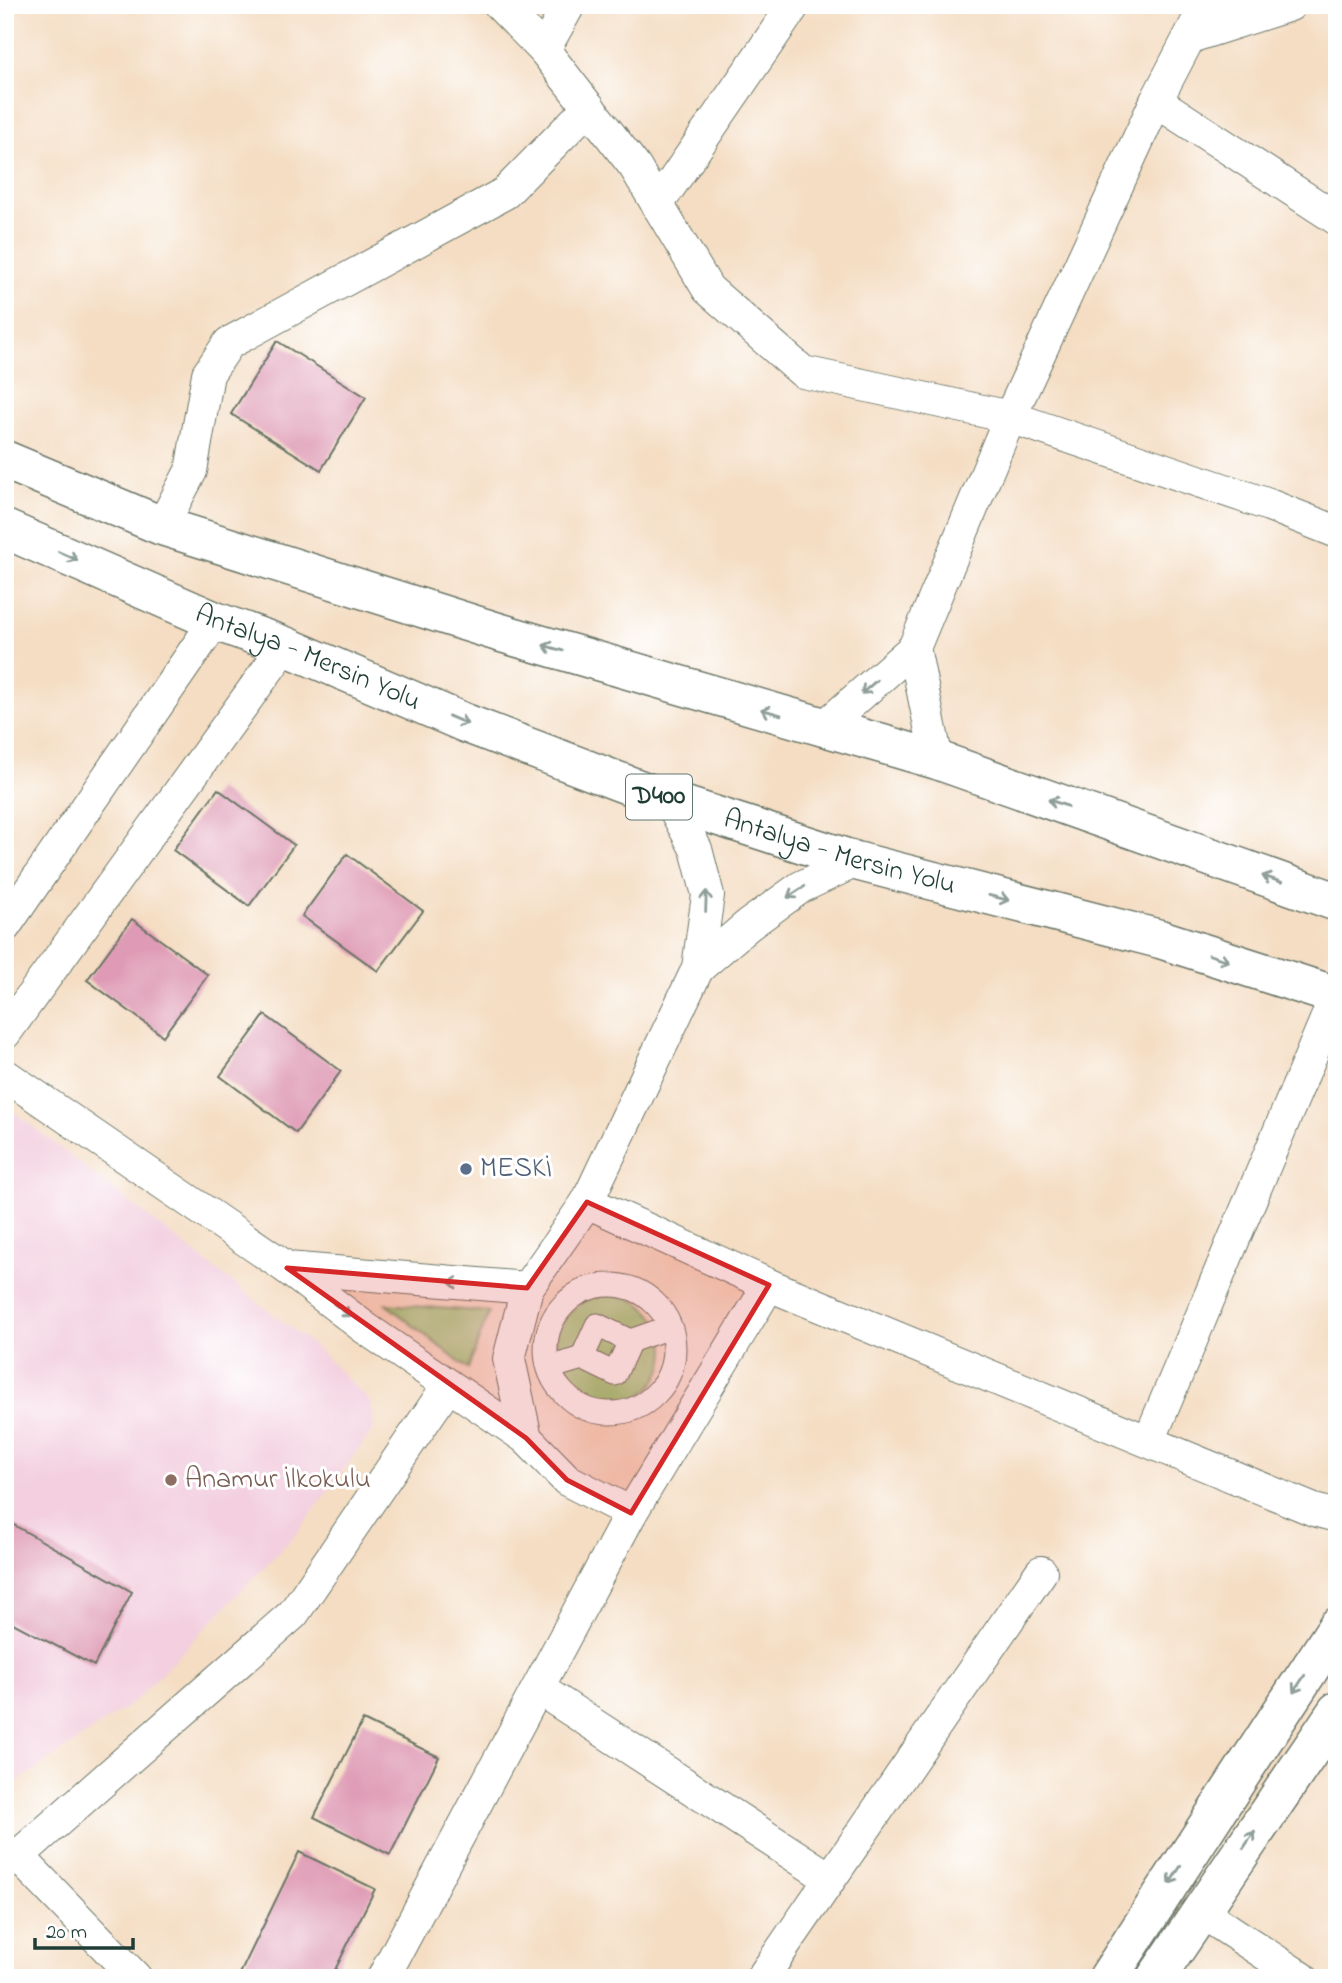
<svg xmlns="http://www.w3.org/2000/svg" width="1342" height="1983" viewBox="0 0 1342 1983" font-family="'Indie Flower',sans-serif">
<rect width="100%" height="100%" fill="#fff"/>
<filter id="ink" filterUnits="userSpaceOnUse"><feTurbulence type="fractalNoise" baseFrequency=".0143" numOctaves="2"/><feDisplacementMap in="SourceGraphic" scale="14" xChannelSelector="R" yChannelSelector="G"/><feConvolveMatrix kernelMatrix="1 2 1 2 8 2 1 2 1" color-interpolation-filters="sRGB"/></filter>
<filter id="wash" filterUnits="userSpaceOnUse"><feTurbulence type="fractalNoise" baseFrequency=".00686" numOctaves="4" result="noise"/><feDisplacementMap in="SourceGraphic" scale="28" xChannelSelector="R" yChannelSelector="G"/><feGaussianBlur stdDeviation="1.57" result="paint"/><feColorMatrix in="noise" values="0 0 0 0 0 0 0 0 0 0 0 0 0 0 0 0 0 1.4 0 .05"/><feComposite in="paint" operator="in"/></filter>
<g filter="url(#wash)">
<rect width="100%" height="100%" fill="#f4ddc3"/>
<polygon fill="#f3cfdf" points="5,1105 320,1351 371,1403 374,1428 298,1532 134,1702 5,1790"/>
<g fill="#9bcb7b" stroke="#5d8458" stroke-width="2">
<circle cx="610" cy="1350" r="55"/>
<polygon points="386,1304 489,1312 468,1369"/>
</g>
<g id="blocks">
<g fill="#df9bb5">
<polygon points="277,341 366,397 321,470 231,414"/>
<polygon points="218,789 294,845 249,906 173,850"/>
<polygon points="347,854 423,911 378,971 302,916"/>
<polygon points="132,919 208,975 163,1036 87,980"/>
<polygon points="265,1015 341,1071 296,1133 220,1076"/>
<polygon points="5,1520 132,1592 94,1666 5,1619"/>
<polygon points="363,1720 439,1757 390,1855 314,1817"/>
<polygon points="299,1852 375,1889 331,1978 238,1978"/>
</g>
</g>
</g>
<g filter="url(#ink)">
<use href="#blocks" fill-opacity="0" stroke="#6a7566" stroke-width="2"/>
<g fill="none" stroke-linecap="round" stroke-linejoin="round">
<g stroke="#6a7566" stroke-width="25">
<g id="pedestrian">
<circle cx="610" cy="1349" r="64"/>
<polyline points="630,1341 670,1327"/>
<polyline points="549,1368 582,1358 615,1374 630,1341 597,1325 582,1358"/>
</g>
</g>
<g stroke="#6a7566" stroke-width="34">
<g id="minor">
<polyline points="500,5 544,50 635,167 708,289 803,372 1010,417 1269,505 1337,532"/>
<polyline points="1190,37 1290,5"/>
<polyline points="544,50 569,5"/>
<polyline points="1156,101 1337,219"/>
<polyline points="657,205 794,5"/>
<polyline points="162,526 191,471 208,374 229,343 505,193 589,107"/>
<polyline points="914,648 937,760"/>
<polyline points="824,727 914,648 1010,417 1156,101 1206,5"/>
<polyline points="5,926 215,621"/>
<polyline points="698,968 747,926 801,887 856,861"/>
<polyline points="5,1033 285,646"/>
<polyline points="5,1075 287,1268 365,1328 526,1438"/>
<polyline points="587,1202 769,1285 1314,1510 1337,1516"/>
<polyline points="287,1268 527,1288"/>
<polyline points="1149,1441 1336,996"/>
<polyline points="631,1513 567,1480 526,1438 509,1359 527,1288 587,1202 698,968 708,895 696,849 670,801"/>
<polyline points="539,1689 829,1878"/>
<polyline points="1200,1911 1302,1978"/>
<polyline points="136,1978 18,1856 293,1614 448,1386"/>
<polyline points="383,1978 631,1513 769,1285"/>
<polyline points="762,1978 1041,1572"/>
</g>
</g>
<g stroke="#6a7566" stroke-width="41">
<g id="tertiary">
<polyline points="1108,1978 1337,1627"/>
<polyline points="1156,1978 1337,1711"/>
</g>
</g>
<g stroke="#6a7566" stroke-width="41">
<g id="trunk">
<polyline points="5,460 162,526 498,632 937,760 1337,902"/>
<path id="s1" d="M 5,529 L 215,621 L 285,646 L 465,723 L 670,801 L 856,861 L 1160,939 L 1337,996"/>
</g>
</g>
<use href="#pedestrian" stroke="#fff" stroke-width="23"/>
<use href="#minor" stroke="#fff" stroke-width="32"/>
<use href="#tertiary" stroke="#fff" stroke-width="38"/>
<use href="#trunk" stroke="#fff" stroke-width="38"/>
</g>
<defs><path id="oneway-shaft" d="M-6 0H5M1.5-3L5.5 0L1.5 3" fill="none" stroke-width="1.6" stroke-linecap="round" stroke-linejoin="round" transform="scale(1.75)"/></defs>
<g stroke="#8f9e9a">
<use href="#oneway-shaft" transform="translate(68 556) rotate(24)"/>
<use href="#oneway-shaft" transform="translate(553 648) rotate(-164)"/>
<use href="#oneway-shaft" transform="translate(869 687) rotate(139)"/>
<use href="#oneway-shaft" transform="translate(771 712) rotate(-164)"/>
<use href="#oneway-shaft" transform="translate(458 720) rotate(23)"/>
<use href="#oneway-shaft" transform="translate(1058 803) rotate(-161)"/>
<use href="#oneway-shaft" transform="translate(1272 879) rotate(-161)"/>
<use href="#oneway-shaft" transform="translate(796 892) rotate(147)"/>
<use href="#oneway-shaft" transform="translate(999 898) rotate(14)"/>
<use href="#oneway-shaft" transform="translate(706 901) rotate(-88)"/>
<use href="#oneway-shaft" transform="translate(1219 958) rotate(18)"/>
<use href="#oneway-shaft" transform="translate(459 1283) rotate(-176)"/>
<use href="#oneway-shaft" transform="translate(342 1310) rotate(37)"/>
<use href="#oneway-shaft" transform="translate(1299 1684) rotate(123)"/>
<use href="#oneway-shaft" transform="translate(1249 1840) rotate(-56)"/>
<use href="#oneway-shaft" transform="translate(1175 1875) rotate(123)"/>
</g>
</g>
<path fill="#d62828" fill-opacity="0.2" stroke="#d62828" stroke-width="5" stroke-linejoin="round" d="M 587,1202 L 769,1285 L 631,1513 L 567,1480 L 526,1438 L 287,1268 L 527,1288 Z"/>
<circle fill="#5c6f8a" stroke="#fff" stroke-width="2.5" cx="466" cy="1169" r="7"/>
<circle fill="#8d6e63" stroke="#fff" stroke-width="2.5" cx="171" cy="1480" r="7"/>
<g text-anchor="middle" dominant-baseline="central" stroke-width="6" stroke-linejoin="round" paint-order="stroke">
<rect fill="#fff" stroke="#627771" stroke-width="2" x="626" y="774.5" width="66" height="45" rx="5"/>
<g font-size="26" font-weight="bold" fill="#1f3d34">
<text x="659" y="797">D400</text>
</g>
<g font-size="28" fill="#1f3d34" stroke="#fff">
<text stroke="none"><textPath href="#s1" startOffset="329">Antalya - Mersin Yolu</textPath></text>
<text stroke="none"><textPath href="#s1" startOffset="896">Antalya - Mersin Yolu</textPath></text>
</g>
<g font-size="28" fill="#4e5e75" stroke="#fff" text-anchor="start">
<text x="480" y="1169">MESKİ</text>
</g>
<g font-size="28" fill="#785e54" stroke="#fff" text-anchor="start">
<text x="185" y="1480">Anamur İlkokulu</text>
</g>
</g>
<rect width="1342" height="1983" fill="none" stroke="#fff" stroke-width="28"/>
<path d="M35 1938v10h98v-10" fill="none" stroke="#1f3d34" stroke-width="3.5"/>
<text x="46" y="1938" font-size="21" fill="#1f3d34" stroke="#ffffff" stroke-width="5" paint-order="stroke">20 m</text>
</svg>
